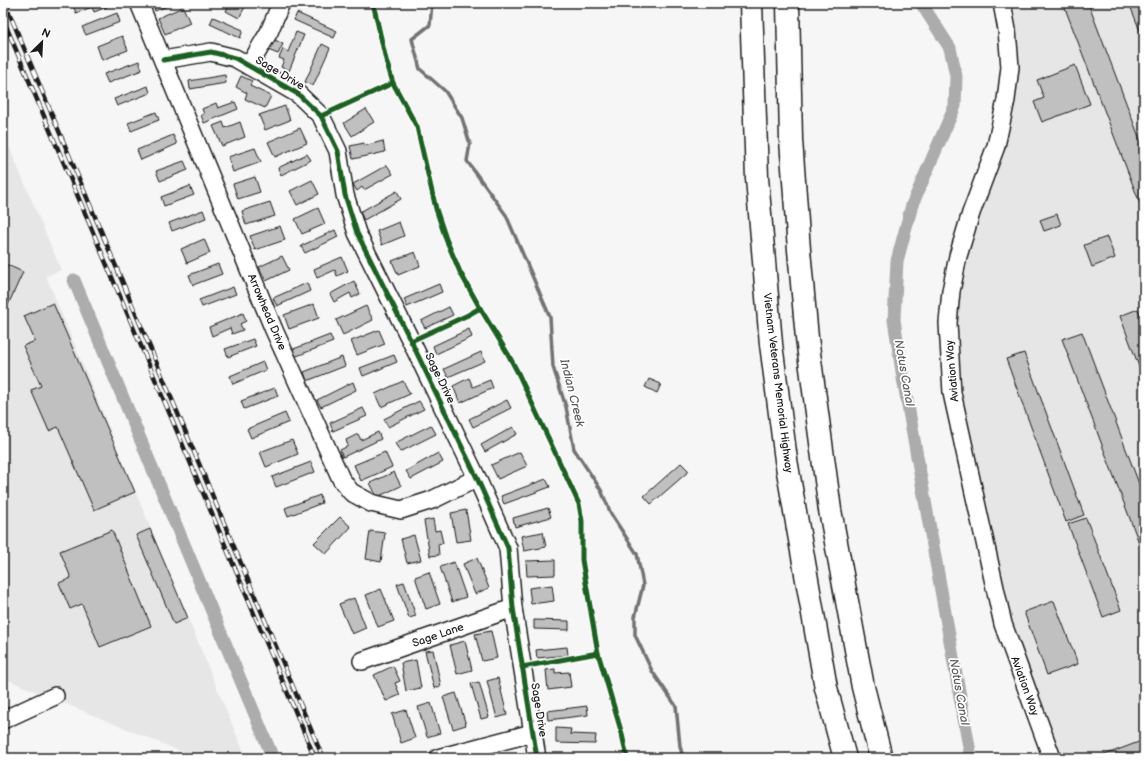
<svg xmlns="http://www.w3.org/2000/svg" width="1147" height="761" viewBox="0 0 1147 761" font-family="'Balsamiq Sans',sans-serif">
<rect width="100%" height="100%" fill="#f6f6f6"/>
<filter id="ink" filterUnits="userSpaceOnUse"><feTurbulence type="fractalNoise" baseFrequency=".025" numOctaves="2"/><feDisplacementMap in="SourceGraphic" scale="8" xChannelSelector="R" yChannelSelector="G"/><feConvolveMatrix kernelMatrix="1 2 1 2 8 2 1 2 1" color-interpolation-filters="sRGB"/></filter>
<g filter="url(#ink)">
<g fill="#e6e6e6">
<polygon points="1002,3 1144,3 1144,758 1052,758 1003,624 948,323 1006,100"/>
<polygon points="3,132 61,270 46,276 246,758 197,758 3,678"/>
</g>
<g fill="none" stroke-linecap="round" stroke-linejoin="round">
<polyline stroke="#727272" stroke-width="3.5" points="432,3 430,25 412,39 420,69 445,91 462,118 470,144 467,161 506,215 550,317 553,367 566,407 574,449 601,490 611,514 637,554 643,585 635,617 635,635 652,671 676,706 680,746 683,758"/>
<g stroke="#acacac" stroke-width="13">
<polyline points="921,3 950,48 956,76 955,106 912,205 897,261 894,320 903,378 971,758"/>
<polyline points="74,280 273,758"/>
</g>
</g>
<g fill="#c0c0c0" stroke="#1c1c1c">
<polygon points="72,3 105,3 107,7 94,12 92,7 76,13"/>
<polygon points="152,3 175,3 155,11"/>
<polygon points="230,3 247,3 239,18 226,11"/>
<polygon points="1063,3 1088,3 1144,150 1144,214"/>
<polygon points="1129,3 1144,3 1144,41"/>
<polygon points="183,7 190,23 165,34 158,18"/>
<polygon points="117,13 120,22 86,35 82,27"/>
<polygon points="297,13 337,31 334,38 294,20"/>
<polygon points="213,17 243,30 240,38 210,24"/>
<polygon points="296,32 304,35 289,71 281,67 284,60 279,58 283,49 288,52"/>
<polygon points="122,36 128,50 102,60 97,46"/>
<polygon points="273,39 283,44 278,54 268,50"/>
<polygon points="322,44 330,48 313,86 305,82"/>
<polygon points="139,61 142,70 108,83 104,74"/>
<polygon points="1075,65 1090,104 1042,122 1034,102 1044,98 1037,80"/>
<polygon points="225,75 226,83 190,89 189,81"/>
<polygon points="241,76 252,81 250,86 271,96 265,108 245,99 247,93 236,87"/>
<polygon points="148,86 150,93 117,106 114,99"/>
<polygon points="235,102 238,109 204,123 201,115 204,114 202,109 216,103 218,108"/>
<polygon points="285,106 290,120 265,130 259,115"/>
<polygon points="366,109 374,122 352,136 344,123"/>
<polygon points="156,112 159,120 131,131 128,123"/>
<polygon points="223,122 225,128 240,122 245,137 222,146 213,126"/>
<polygon points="300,128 307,143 275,157 268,142"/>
<polygon points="173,135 177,144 141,160 137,150"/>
<polygon points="383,141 385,152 353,159 350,146 364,143 364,146"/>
<polygon points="255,148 261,162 233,172 228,157"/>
<polygon points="307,154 311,160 281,175 278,168"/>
<polygon points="184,161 188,170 160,181 156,171"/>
<polygon points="387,165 393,174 364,190 362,187 357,191 353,184"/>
<polygon points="255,177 260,192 238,199 233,184"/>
<polygon points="312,180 319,194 297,205 290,191"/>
<polygon points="190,186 194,195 164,206 161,197"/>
<polygon points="397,191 401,199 364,220 360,212"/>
<polygon points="270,202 275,216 246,225 242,211"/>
<polygon points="318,208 325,224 302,234 295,219"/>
<polygon points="203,210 206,218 172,231 169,223"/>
<polygon points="1057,214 1061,225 1044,231 1040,220"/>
<polygon points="399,222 404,236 382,245 377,231"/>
<polygon points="280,226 285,240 255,250 250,236"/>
<polygon points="335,230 338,237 305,253 301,246"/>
<polygon points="1107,237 1115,258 1092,267 1084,245"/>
<polygon points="204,239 210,253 187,263 181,249"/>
<polygon points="415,252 420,266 398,275 392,261"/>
<polygon points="282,256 289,270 266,281 259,267"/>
<polygon points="342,257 348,271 337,276 335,270 317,278 314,269"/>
<polygon points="3,263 23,272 3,316"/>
<polygon points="218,264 222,274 193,285 189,275"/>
<polygon points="354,281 360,294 352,298 350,293 334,302 330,294"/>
<polygon points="307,283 310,291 277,306 273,298"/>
<polygon points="439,284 442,292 407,307 404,299"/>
<polygon points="233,287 236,294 202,307 199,300"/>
<polygon points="53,303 135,492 94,510 58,427 49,431 31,390 41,386 23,346 35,341 24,316"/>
<polygon points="314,304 319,318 289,329 284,315"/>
<polygon points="366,306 373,320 343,335 336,320"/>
<polygon points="449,307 453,315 425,328 421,321"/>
<polygon points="1138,309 1144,326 1144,380 1120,316"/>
<polygon points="243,313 246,321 240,324 243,330 232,334 230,328 212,336 209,327"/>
<polygon points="469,329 472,337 436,354 433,346"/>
<polygon points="379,330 385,344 357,355 351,341"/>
<polygon points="1082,332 1144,497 1144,556 1062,339"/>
<polygon points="330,335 333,342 294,357 291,350"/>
<polygon points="253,339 256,346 228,357 225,349"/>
<polygon points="481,352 485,361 448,377 444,369"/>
<polygon points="1024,353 1084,515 1066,522 1006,359"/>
<polygon points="394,355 397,362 363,376 360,368"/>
<polygon points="342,357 345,366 307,381 304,372"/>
<polygon points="263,362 266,370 233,384 230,376"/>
<polygon points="469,378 473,387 490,380 493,388 460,403 453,386"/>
<polygon points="649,379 661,384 657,393 645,387"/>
<polygon points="403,381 410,394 381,407 375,394"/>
<polygon points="353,382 356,390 321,407 317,400"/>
<polygon points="275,388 278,396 244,409 241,401"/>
<polygon points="507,400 511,408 473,427 469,419"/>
<polygon points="419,401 424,409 388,427 384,419"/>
<polygon points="363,408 367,416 333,431 330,423"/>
<polygon points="285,413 289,422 251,438 247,429"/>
<polygon points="431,425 436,434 400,452 395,443"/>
<polygon points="513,427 517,434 485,452 481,445"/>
<polygon points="378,432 381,439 343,457 340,450 348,446 346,440 358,434 361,440"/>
<polygon points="292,440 298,454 266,467 260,452"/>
<polygon points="385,452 392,467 361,481 354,465"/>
<polygon points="520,452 527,466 498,479 491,465"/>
<polygon points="438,453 443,462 411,479 406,471"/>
<polygon points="311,462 315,472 276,487 272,477"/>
<polygon points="681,463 689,471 651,504 644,496"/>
<polygon points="394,472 401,486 377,497 370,483"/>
<polygon points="546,479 550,487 504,504 501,496"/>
<polygon points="320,495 322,503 288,516 285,508"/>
<polygon points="548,508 551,517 515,527 513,518"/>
<polygon points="466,510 471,540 456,542 451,513"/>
<polygon points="340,517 351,527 326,554 314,543"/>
<polygon points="1086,518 1121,610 1103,617 1068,524"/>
<polygon points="433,519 435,531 440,530 443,543 438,544 439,555 430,556 424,521"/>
<polygon points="150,529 188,618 174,624 136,535"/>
<polygon points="112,530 151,626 100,647 82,604 70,609 59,583 71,578 60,551"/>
<polygon points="370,531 385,533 381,562 366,559"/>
<polygon points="543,532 546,547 524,551 521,536"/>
<polygon points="414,535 421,560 407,563 401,539"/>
<polygon points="477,558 489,588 475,594 463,564"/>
<polygon points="555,560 555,575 527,576 526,561"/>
<polygon points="454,562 466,597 452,602 440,567"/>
<polygon points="429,572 440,604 426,609 415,577"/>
<polygon points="404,582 416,616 409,618 397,584"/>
<polygon points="552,585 554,601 531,604 529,588"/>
<polygon points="381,589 394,621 378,627 366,595"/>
<polygon points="354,598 366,628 352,634 339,604"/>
<polygon points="1054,601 1078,664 1047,675 1024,612"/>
<polygon points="534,620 569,621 569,630 534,629"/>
<polygon points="491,631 497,658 482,661 475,634"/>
<polygon points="465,641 472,670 457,674 450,645"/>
<polygon points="567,647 568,655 537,658 536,650"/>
<polygon points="433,650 441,686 434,688 425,651"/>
<polygon points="416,660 421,688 406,691 401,663"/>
<polygon points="393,666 400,681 395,683 400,695 386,701 374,675"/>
<polygon points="555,669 555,673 569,672 571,687 548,690 546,670"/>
<polygon points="498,678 507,715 497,718 487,681"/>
<polygon points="479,682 489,717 481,719 471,684"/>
<polygon points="456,693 466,725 453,729 443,697"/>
<polygon points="431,703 440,733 427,737 418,707"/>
<polygon points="587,706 588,715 548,720 547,711"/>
<polygon points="406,710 415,738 401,743 392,714"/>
<polygon points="556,728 571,729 570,734 596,735 595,744 556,743"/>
<polygon points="1144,740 1144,758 1099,758 1099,757"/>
</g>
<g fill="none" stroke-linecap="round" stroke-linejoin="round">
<g stroke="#1c1c1c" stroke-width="20">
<g id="minor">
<polyline points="139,3 274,330 341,479 351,492 371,503 401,510 432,500 477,478"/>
<polyline points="1002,3 1007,30 1010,67 1006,100 996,146 971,213 958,256 951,291 948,323 952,393 1003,624 1052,758"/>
<polyline points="163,60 211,52 235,58 298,94 321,116 338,151 345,195 357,233 411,341 477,478 508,548 513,608 537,758"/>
<polyline points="249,66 269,32 281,3"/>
<polyline points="362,661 513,608"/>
<polyline points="3,720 55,696"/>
<polyline points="438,758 532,733"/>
</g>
</g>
<g stroke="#1c1c1c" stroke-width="25">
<g id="highway">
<polyline points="751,3 757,178 771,344 786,460 826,688 845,758"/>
<polyline points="788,3 791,140 799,250 807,338 830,510 863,687 881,758"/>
</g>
</g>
<use href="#minor" stroke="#fff" stroke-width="17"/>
<use href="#highway" stroke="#fff" stroke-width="22"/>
<g stroke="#1c1c1c" stroke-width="4.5">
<g id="rail">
<polyline points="5,3 323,758"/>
<polyline points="3,19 315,758"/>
</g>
</g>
<use href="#rail" stroke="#fff" stroke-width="3" stroke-dasharray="9" stroke-linecap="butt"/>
<g stroke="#fff" stroke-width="8">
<g id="cycleway">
<polyline points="373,3 386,60 393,83 417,127 436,209 446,239 460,272 480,308 508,354 518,373 579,504 582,521 582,560 598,653 622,734 627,758"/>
<polyline points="163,60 211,52 235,58 298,94 321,116 338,151 345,195 357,233 411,341 477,478 508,548 513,608 537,758"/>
<polyline points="321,116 393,83"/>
<polyline points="411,341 468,315 480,308"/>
<polyline points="522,667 598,653"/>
</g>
</g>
<use href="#cycleway" stroke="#1b5e20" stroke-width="5"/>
</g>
</g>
<g text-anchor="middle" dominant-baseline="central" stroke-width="3.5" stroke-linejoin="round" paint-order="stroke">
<g font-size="11" fill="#1c1c1c" stroke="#fff">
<text transform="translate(280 73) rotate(31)">Sage Drive</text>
<text transform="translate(267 312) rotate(67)">Arrowhead Drive</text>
<text transform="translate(952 371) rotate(-95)">Aviation Way</text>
<text transform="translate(440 378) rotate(64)">Sage Drive</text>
<text transform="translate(778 383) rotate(83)">Vietnam Veterans Memorial Highway</text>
<text transform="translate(438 635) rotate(-19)">Sage Lane</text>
<text transform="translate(1025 686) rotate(70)">Aviation Way</text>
<text transform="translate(539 710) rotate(81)">Sage Drive</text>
</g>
<g font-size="12" font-style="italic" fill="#5d5d5d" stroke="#fff">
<text transform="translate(904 373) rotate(80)">Notus Canal</text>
<text transform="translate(572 393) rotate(76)">Indian Creek</text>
<text transform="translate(959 692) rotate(80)">Notus Canal</text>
</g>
</g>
<rect width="1147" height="761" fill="none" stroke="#fff" stroke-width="16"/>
<rect x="8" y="8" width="1131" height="745" fill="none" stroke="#1c1c1c" stroke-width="1.5" filter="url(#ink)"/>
<g transform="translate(42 42) rotate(24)" stroke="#ffffff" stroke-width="3" paint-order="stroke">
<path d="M0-3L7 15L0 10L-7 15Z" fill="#1c1c1c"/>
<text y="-6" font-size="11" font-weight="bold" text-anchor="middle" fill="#1c1c1c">N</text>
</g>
</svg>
